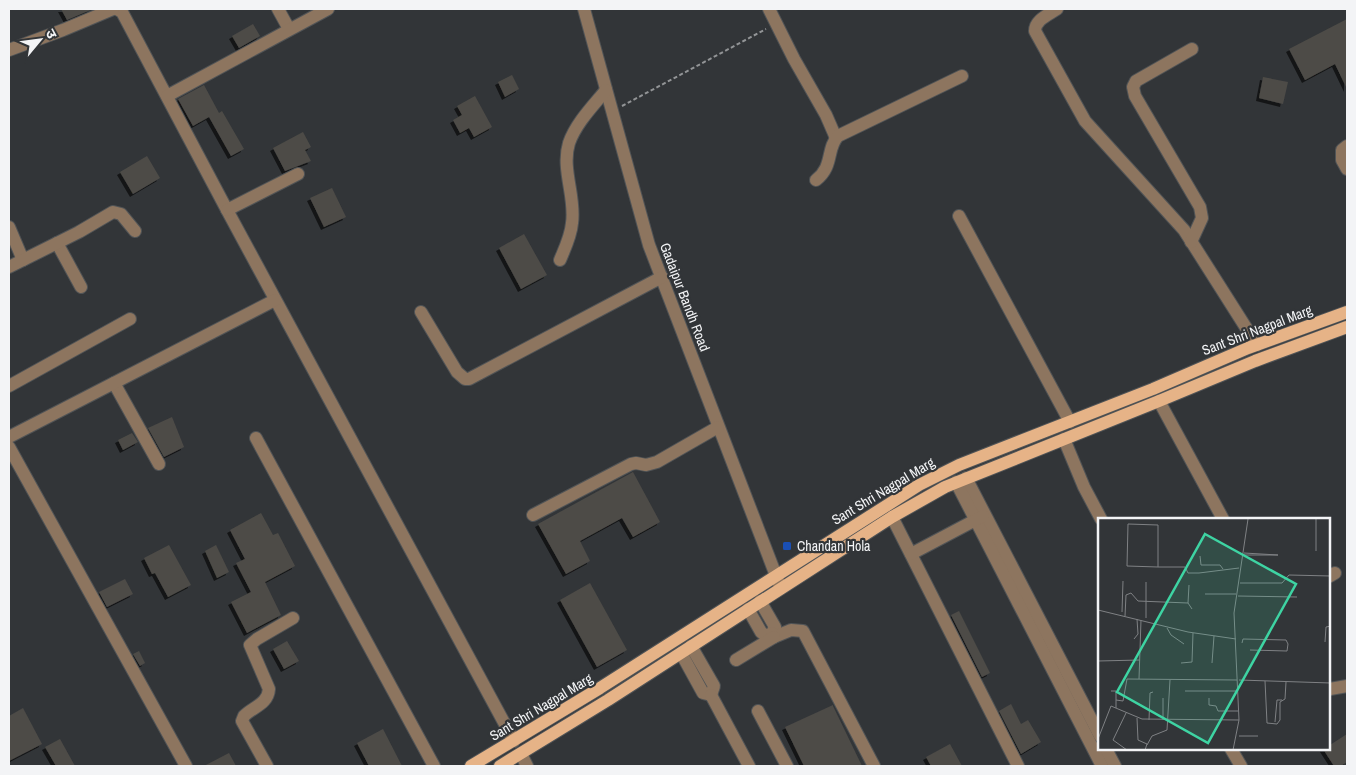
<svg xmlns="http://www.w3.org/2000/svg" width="1356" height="775" viewBox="0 0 1356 775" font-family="'Archivo Narrow','Noto Sans Devanagari',sans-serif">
<defs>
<filter id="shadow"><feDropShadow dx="-3" dy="3" stdDeviation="0" flood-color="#0009"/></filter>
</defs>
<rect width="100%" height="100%" fill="#323538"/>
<g fill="#4d4b47" filter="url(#shadow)">
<polygon points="61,9 93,9 67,20"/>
<polygon points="1347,19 1347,89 1335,64 1305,80 1289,49"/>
<polygon points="253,24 260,36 239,48 232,36"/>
<polygon points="512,75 519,89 505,97 498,82"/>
<polygon points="1263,77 1288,82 1283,104 1259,98"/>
<polygon points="204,85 219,113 222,111 244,149 231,156 209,117 193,126 178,99"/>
<polygon points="475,96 492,127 474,137 469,128 460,133 453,120 462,115 457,106"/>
<polygon points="303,132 311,147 305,150 311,161 285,171 273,148"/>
<polygon points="147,156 160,178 133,194 120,172"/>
<polygon points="332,188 346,217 324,227 310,198"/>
<polygon points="524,234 547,275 521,289 499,248"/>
<polygon points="172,417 184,447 164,457 148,428"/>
<polygon points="132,433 138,442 123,450 118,440"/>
<polygon points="633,472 660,522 633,537 622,518 580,541 590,561 566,574 538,524"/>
<polygon points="261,513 273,535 278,533 295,566 265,582 281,615 247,633 231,602 251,592 236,563 245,559 230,530"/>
<polygon points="169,545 191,585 168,597 155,573 152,574 144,558"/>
<polygon points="216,545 229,572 217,578 205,551"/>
<polygon points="125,579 133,594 107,607 99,592"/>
<polygon points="590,583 627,650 597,667 560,600"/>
<polygon points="959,611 990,673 982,677 951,615"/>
<polygon points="287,641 299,661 284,669 273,649"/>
<polygon points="139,651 145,663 140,666 133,654"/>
<polygon points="1011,704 1021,724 1028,720 1041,742 1021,754 999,711"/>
<polygon points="833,705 833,706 862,766 804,766 785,727"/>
<polygon points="23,708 42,744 9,761 9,716"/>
<polygon points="383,729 402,766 369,766 357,743"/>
<polygon points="1347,734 1347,762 1341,766 1334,766 1323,749 1330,749 1330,745"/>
<polygon points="60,739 75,766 56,766 45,747"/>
<polygon points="950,744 962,766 931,766 926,757"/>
<polygon points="229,753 236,766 204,766"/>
</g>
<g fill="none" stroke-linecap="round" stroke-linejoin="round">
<g stroke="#515456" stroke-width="14">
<g id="minor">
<polyline points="117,9 122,12 227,210 514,741"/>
<polyline points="278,9 289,29"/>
<polyline points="584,9 649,245 780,586"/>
<polyline points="769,9 794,59 826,115 836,138"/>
<path d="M 1057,9 C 1048,15 1035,20 1035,31 L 1085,121 L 1184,230 L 1257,345"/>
<polyline points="9,50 63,30 113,9"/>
<polyline points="167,96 328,9"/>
<polyline points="1347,146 1342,150 1342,160 1347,169"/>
<path d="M 816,180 C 834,166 826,149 838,136 L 962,76"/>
<polyline points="227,210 298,174"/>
<polyline points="959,216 1070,422"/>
<polyline points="9,227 23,260"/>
<polyline points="1191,242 1202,218 1200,207 1135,96 1133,87 1136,81 1192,49"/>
<polyline points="57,243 81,287"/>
<path d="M 560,260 C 565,248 571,236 572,223 C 576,197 561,169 569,143 C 576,123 593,106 606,90"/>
<polyline points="9,267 79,232 113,212 121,214 135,231"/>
<polyline points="421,312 457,372 465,379 469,379 662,277"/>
<polyline points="114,383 159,464"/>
<polyline points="9,386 130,319"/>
<polyline points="1159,401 1223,519"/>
<polyline points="9,437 275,300"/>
<polyline points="256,438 434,766"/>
<polyline points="1064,439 1084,487 1101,519"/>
<polyline points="9,447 186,766"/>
<polyline points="966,478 1100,736"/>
<polyline points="956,482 1102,766"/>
<polyline points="533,515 631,464 636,463 646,465 657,462 718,427"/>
<polyline points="892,517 1018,766"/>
<polyline points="911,554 983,516"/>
<polyline points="1330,576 1335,573"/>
<polyline points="748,609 761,632 766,636 772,633 775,627 760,601"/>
<polyline points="772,633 774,637 791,630 803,631 874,766"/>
<polyline points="681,653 703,693 711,695 714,686 691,646"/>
<polyline points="736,660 774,637"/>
<polyline points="1330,689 1347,686"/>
<polyline points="711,695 749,766"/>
<polyline points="758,711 787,766"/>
<polyline points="1106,749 1115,766"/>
<polyline points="1231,749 1241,766"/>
<polyline points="521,754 527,766"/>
<path d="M 267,766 L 242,721 L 244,716 C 253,707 268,704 269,689 L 250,645 L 257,639 L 293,618"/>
</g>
</g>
<g stroke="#515456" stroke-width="14">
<g id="major">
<polyline points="471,766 600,688 919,485 959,465 1153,389 1248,348 1347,312"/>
<polyline points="500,766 608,700 892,517 945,487 1159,401 1255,361 1347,327"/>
</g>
</g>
<polyline stroke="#929496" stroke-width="2" stroke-dasharray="4 2.5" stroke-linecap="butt" points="622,106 766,29"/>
<use href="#minor" stroke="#8d755f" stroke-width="12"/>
<use href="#major" stroke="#e6b387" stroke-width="12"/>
</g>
<rect fill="#1a4fb4" stroke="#323538" stroke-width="2" x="782" y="541" width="10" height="10" rx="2.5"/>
<g text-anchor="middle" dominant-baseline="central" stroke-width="4.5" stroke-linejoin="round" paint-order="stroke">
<g font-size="14" fill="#f3f4f6" stroke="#323538">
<text transform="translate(685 297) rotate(69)">Gadaipur Bandh Road</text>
<text transform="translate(1257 330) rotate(-21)">Sant Shri Nagpal Marg</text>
<text transform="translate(883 491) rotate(-31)">Sant Shri Nagpal Marg</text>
<text transform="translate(541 707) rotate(-31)">Sant Shri Nagpal Marg</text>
</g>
<g font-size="14" fill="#f3f4f6" stroke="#323538" text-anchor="start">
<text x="797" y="546">Chandan Hola</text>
</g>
</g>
<g transform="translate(1098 518)">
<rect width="232" height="232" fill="#323538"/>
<path fill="none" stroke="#7f8184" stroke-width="1" d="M 218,33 L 218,1M 145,37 L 180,37 L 146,35M 102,38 L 103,47 L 122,47 L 125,51M 60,49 L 29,48 L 30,6 L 60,7 L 60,49 L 87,49 L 90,55 L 101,55 L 141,50M 142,65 L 184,65 L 191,57 L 233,58M 91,67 L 90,85 L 94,91M 107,76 L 138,76M 140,78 L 199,79M 0,92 L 90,114 L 138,121M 24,94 L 25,63M 27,98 L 28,77 L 33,75 L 40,83 L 90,85M 48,100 L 48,64M 69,110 L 73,117 L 86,126M 36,121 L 40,116 L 39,101M 227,124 L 228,109 L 233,108M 144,125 L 145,121 L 188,122 L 190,126 L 189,133 L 152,132M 0,143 L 42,142M 83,145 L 94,144 L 95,115M 114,145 L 116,118M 41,161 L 43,102M 141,162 L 233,165M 167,163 L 169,205 L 179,206 L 182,202 L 182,184 L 187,181 L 188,164M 13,173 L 18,173 L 18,190M 87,173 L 140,173M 111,180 L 111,187 L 118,188 L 120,193 L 140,193M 18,182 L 25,183 L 29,161 L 139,162M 28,195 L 15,222 L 29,232M 39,200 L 40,222 L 49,226 L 47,232M 51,202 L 52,175 L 55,174M 65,202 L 65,180M 177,204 L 179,182 L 184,182M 141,218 L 160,218M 0,221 L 13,188 L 44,201 L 141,202M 49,227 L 54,218 L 69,212 L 72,162M 135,232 L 141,202 L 136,95 L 150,1"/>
<path fill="#3ed4a3" fill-opacity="0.15" stroke="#3ed4a3" stroke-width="2.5" d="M 107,16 L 198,66 L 110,225 L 19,174 Z"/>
<rect width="232" height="232" fill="none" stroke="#f3f4f6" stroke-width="2.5"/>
</g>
<rect width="1356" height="775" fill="none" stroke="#f3f4f6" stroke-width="20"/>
<g transform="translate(40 40) rotate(61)" stroke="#323538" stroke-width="4" paint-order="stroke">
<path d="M0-4L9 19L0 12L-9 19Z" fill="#f3f4f6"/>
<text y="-8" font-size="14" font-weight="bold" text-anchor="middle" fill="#f3f4f6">उ</text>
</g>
</svg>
